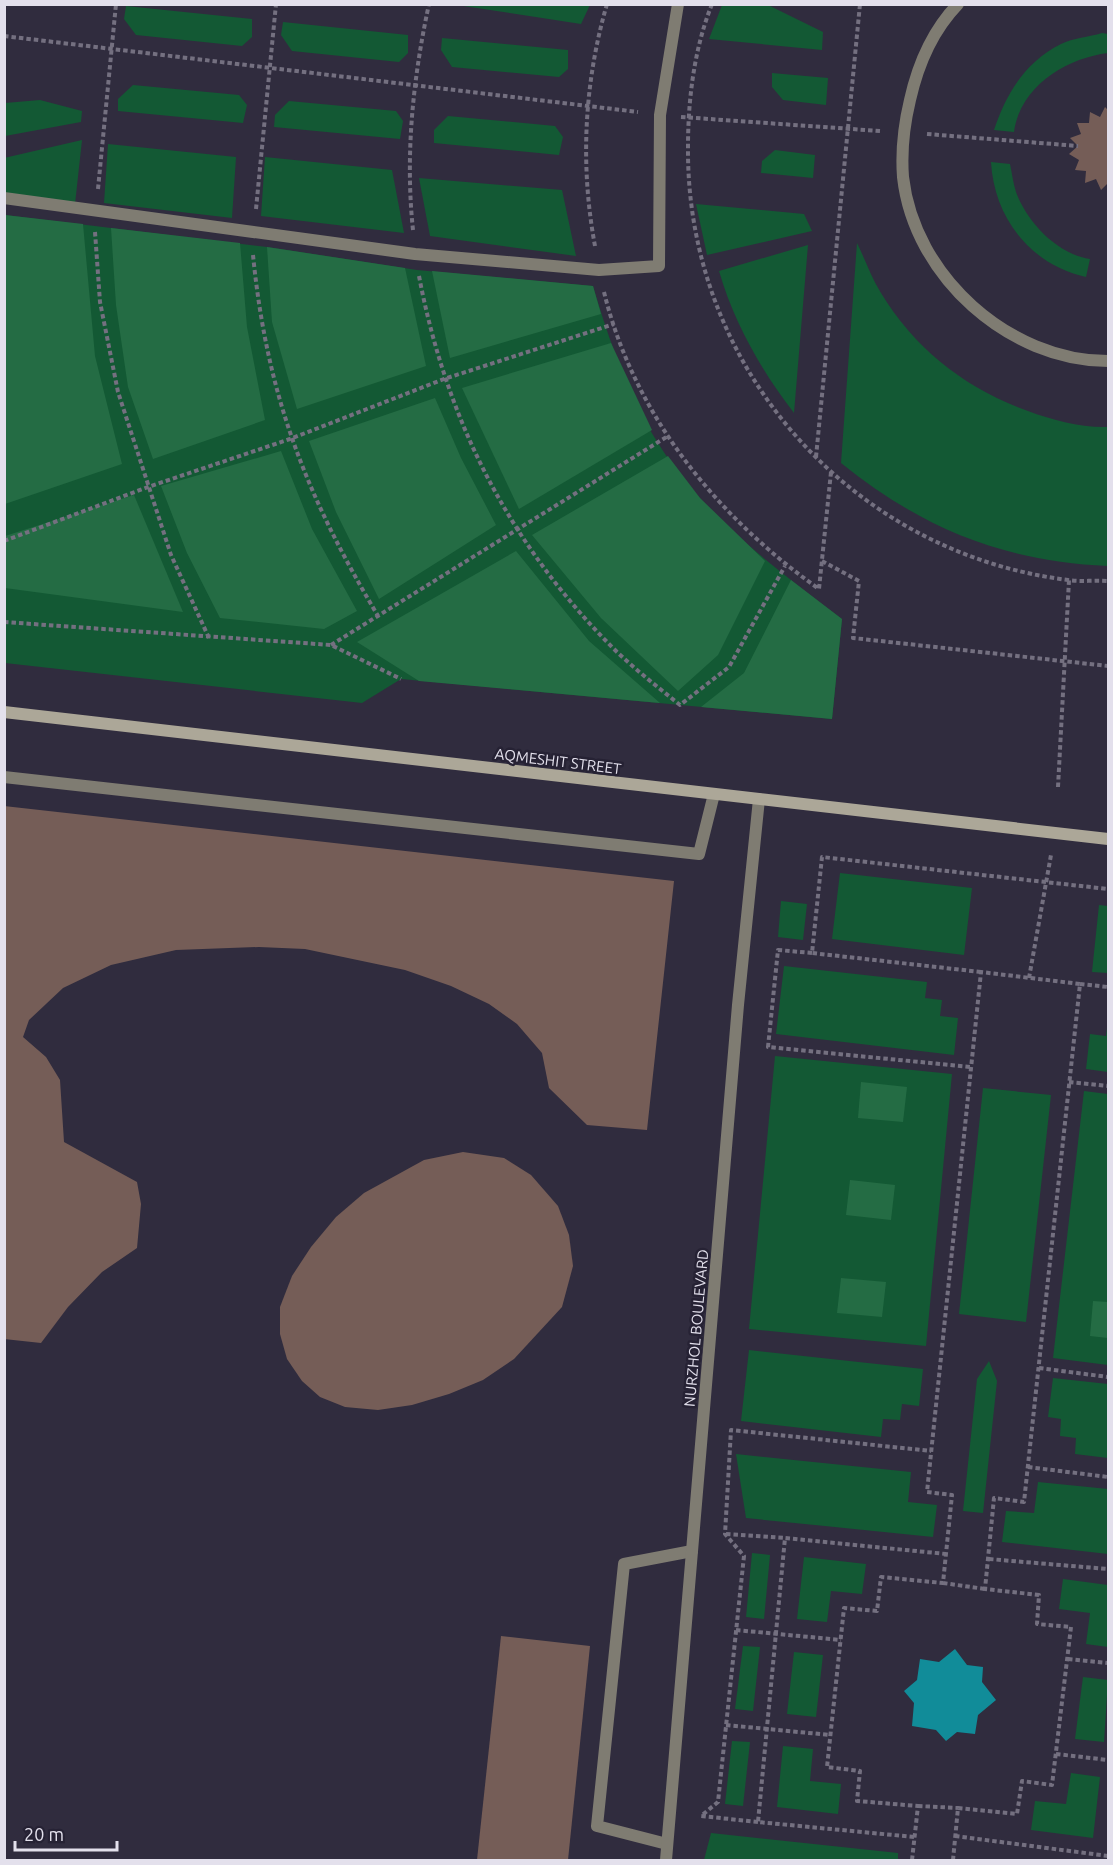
<svg xmlns="http://www.w3.org/2000/svg" width="1113" height="1865" viewBox="0 0 1113 1865" font-family="Ubuntu,sans-serif">
<rect width="100%" height="100%" fill="#302c3e"/>
<g fill="#135934">
<polygon points="457,5 590,5 581,24"/>
<polygon points="722,5 768,5 823,32 822,50 709,39"/>
<polygon points="126,6 252,19 252,37 242,46 136,35 124,19"/>
<polygon points="283,22 408,35 408,53 399,62 292,51 281,35"/>
<path d="M 1102,33 L 1108,34 L 1108,53 C 1067,58 1020,86 1014,132 L 994,130 C 1006,94 1025,62 1061,44 C 1073,38 1089,37 1102,33 Z"/>
<polygon points="442,38 568,50 568,69 559,77 452,67 441,50"/>
<polygon points="772,73 828,78 826,105 783,100 772,87"/>
<polygon points="133,85 239,95 247,105 243,123 118,111 118,99"/>
<polygon points="40,100 82,111 81,122 5,136 5,103"/>
<polygon points="289,101 396,111 403,121 400,139 274,127 275,115"/>
<polygon points="448,116 555,126 563,137 559,155 434,143 434,130"/>
<polygon points="82,140 75,204 5,196 4,158"/>
<polygon points="108,144 236,157 232,218 104,203"/>
<polygon points="775,150 815,155 813,178 761,173 762,161"/>
<polygon points="265,157 392,170 404,233 261,216"/>
<path d="M 991,162 L 1010,164 C 1012,173 1013,183 1016,192 C 1027,222 1057,254 1090,259 L 1086,277 C 1031,265 994,218 991,162 Z"/>
<polygon points="419,178 562,190 576,256 430,236"/>
<polygon points="696,204 804,214 812,231 707,255"/>
<path d="M 5,215 L 267,247 L 417,270 L 593,286 C 609,340 628,395 658,443 C 703,516 775,568 842,619 L 832,719 L 401,679 L 362,703 L 5,663 Z"/>
<path d="M 857,243 C 865,259 871,277 881,293 C 915,349 966,389 1028,411 C 1052,420 1082,428 1108,427 L 1108,566 C 1003,561 923,529 841,463 Z"/>
<path d="M 808,245 L 794,413 C 761,370 734,323 719,271 Z"/>
<polygon points="840,873 972,888 964,955 832,939"/>
<polygon points="781,901 807,904 803,940 778,937"/>
<polygon points="1099,905 1108,906 1108,973 1092,972"/>
<polygon points="784,966 927,982 925,998 942,1000 940,1016 958,1018 954,1055 776,1034"/>
<polygon points="1108,1020 1108,1072 1086,1069 1090,1034 1106,1036"/>
<polygon points="775,1056 952,1074 926,1346 749,1329"/>
<polygon points="983,1088 1051,1095 1026,1322 959,1314"/>
<polygon points="1084,1091 1108,1094 1108,1365 1053,1358"/>
<polygon points="749,1350 923,1369 919,1406 902,1404 900,1420 883,1419 881,1437 741,1421"/>
<polygon points="989,1361 997,1381 983,1513 963,1511 977,1379"/>
<polygon points="1053,1378 1108,1384 1108,1458 1075,1454 1076,1438 1060,1436 1061,1419 1048,1417"/>
<polygon points="736,1454 911,1472 908,1502 937,1505 933,1537 746,1518"/>
<polygon points="1038,1482 1108,1489 1108,1554 1002,1542 1006,1511 1034,1513"/>
<polygon points="752,1553 770,1555 764,1619 746,1617"/>
<polygon points="804,1557 866,1564 862,1594 831,1591 827,1622 797,1619"/>
<polygon points="1063,1579 1108,1585 1108,1647 1086,1644 1090,1613 1059,1609"/>
<polygon points="743,1646 760,1647 753,1711 735,1709"/>
<polygon points="794,1652 823,1655 816,1717 787,1714"/>
<polygon points="1083,1677 1108,1680 1104,1742 1075,1739"/>
<polygon points="732,1741 750,1742 743,1806 725,1804"/>
<polygon points="783,1746 813,1749 810,1781 841,1784 838,1814 777,1807"/>
<polygon points="1071,1773 1100,1777 1093,1838 1031,1830 1035,1801 1066,1804"/>
<polygon points="711,1833 898,1853 898,1860 704,1860"/>
</g>
<g fill="#246c44">
<polygon points="5,215 83,224 95,356 122,464 5,504"/>
<polygon points="111,228 240,243 247,327 265,420 153,459 128,387 116,305"/>
<polygon points="267,247 405,268 426,366 297,409 272,322"/>
<polygon points="432,271 593,286 601,314 450,358"/>
<polygon points="611,343 652,430 519,509 462,388"/>
<polygon points="435,398 461,458 496,525 379,599 336,512 309,441"/>
<polygon points="281,451 312,529 357,611 324,629 220,618 187,553 161,486"/>
<polygon points="668,456 700,498 765,561 718,655 678,691 601,618 532,535"/>
<polygon points="134,495 183,612 5,588 5,536"/>
<polygon points="516,551 589,641 660,703 419,681 357,642"/>
<polygon points="791,580 842,619 832,719 701,707 744,673"/>
<polygon points="861,1082 907,1087 903,1122 858,1118"/>
<polygon points="850,1180 895,1185 891,1220 846,1215"/>
<polygon points="841,1278 886,1282 882,1317 837,1313"/>
<polygon points="1093,1301 1108,1302 1108,1338 1090,1336"/>
</g>
<polygon fill="#118c99" points="955,1649 967,1665 983,1667 982,1682 996,1700 978,1715 975,1734 957,1732 946,1741 936,1730 912,1726 914,1703 904,1691 917,1680 920,1659 939,1662"/>
<g fill="#755d57">
<polygon points="1105,107 1108,110 1108,183 1101,190 1096,179 1085,183 1086,171 1075,170 1079,160 1069,154 1078,146 1070,138 1081,134 1077,123 1089,123 1090,112 1100,117"/>
<polygon points="4,806 674,881 647,1130 587,1125 549,1088 542,1053 517,1024 489,1004 451,986 405,970 305,949 259,947 176,950 111,965 63,988 29,1020 23,1037 46,1057 60,1080 64,1142 137,1182 141,1204 137,1248 102,1272 68,1307 41,1343 4,1339"/>
<polygon points="463,1152 504,1158 531,1175 558,1206 569,1235 573,1266 562,1307 514,1359 483,1380 449,1394 412,1405 378,1410 345,1407 320,1397 302,1381 287,1359 280,1334 280,1307 292,1276 311,1247 336,1217 364,1193 424,1160"/>
<polygon points="501,1636 590,1646 568,1860 477,1860"/>
</g>
<g fill="none" stroke-linecap="round" stroke-linejoin="round">
<g stroke="#747080" stroke-width="4" stroke-dasharray="4.5 3" stroke-linecap="butt">
<path d="M 712,4 C 694,49 688,100 688,147 C 686,366 850,553 1068,580 C 1081,582 1095,580 1108,581"/>
<polyline points="4,36 638,112"/>
<polyline points="681,117 880,131"/>
<polyline points="927,134 1078,146"/>
<polyline points="98,189 116,4"/>
<polyline points="256,209 276,4"/>
<path d="M 413,230 C 405,155 413,78 429,4"/>
<polyline points="95,232 100,302 118,392 171,555 209,638"/>
<path d="M 595,246 C 580,166 584,83 607,4"/>
<path d="M 253,255 C 267,396 306,495 378,616"/>
<path d="M 419,276 C 447,423 511,547 617,652 C 637,671 659,688 680,705 L 729,667 L 785,566"/>
<path d="M 604,292 C 634,415 717,517 819,589 L 831,472"/>
<polyline points="816,457 860,4"/>
<polyline points="4,541 148,487 290,439 444,379 614,324"/>
<polyline points="822,561 859,581 853,638 1108,666"/>
<polyline points="4,622 331,645 401,679"/>
<polyline points="331,645 668,436"/>
<polyline points="1058,787 1069,580"/>
<polyline points="812,953 778,950 768,1047 970,1067"/>
<polyline points="981,972 812,953 822,857 1108,889"/>
<polyline points="1029,978 1051,855"/>
<polyline points="1080,984 1108,987"/>
<polyline points="1069,1082 1108,1086"/>
<polyline points="1039,1368 1108,1377"/>
<polyline points="1028,1467 1108,1477"/>
<polyline points="726,1534 785,1538"/>
<polyline points="989,1559 1108,1569"/>
<polyline points="943,1583 985,1589"/>
<polyline points="736,1630 841,1640"/>
<polyline points="1068,1659 1108,1663"/>
<polyline points="726,1725 830,1735"/>
<polyline points="1056,1754 1108,1760"/>
<polyline points="918,1806 958,1808"/>
<polyline points="758,1822 701,1816 718,1802 744,1556 725,1534 731,1430 931,1451"/>
<polyline points="955,1836 1108,1856"/>
<polyline points="914,1837 758,1822 785,1538 946,1554"/>
<polyline points="912,1860 918,1806 857,1801 860,1771 827,1767 844,1608 877,1611 881,1577 943,1583 952,1495 927,1492 981,972 1080,984 1024,1502 994,1498 985,1589 1039,1595 1037,1624 1071,1627 1052,1785 1022,1781 1017,1814 958,1808 953,1860"/>
</g>
<g stroke="#7f7c72" stroke-width="12">
<polyline points="4,198 415,254 599,270 659,266 660,115 678,4"/>
<polyline points="4,777 699,854 714,794"/>
<polyline points="667,1844 597,1826 624,1564 692,1551"/>
</g>
<path stroke="#7f7c72" stroke-width="12" d="M 958,4 C 932,31 918,64 910,100 C 904,125 901,150 903,177 C 914,276 1009,361 1108,361"/>
<polyline stroke="#7f7c72" stroke-width="12" points="666,1860 738,1005 759,799"/>
<polyline stroke="#aca798" stroke-width="12" points="4,712 1108,839"/>
</g>
<g text-anchor="middle" dominant-baseline="central" stroke-width="5" stroke-linejoin="round" paint-order="stroke">
<g font-size="15" fill="#e3e0ec" stroke="#262234">
<text transform="translate(558 761) rotate(7)">AQMESHIT STREET</text>
<text transform="translate(696 1328) rotate(-85)">NURZHOL BOULEVARD</text>
</g>
</g>
<rect width="1113" height="1865" fill="none" stroke="#e3e0ec" stroke-width="12"/>
<path d="M15 1841v9h102v-9" fill="none" stroke="#e3e0ec" stroke-width="3"/>
<text x="24" y="1841" font-size="18" fill="#e3e0ec" stroke="#262234" stroke-width="4.5" paint-order="stroke">20 m</text>
</svg>
